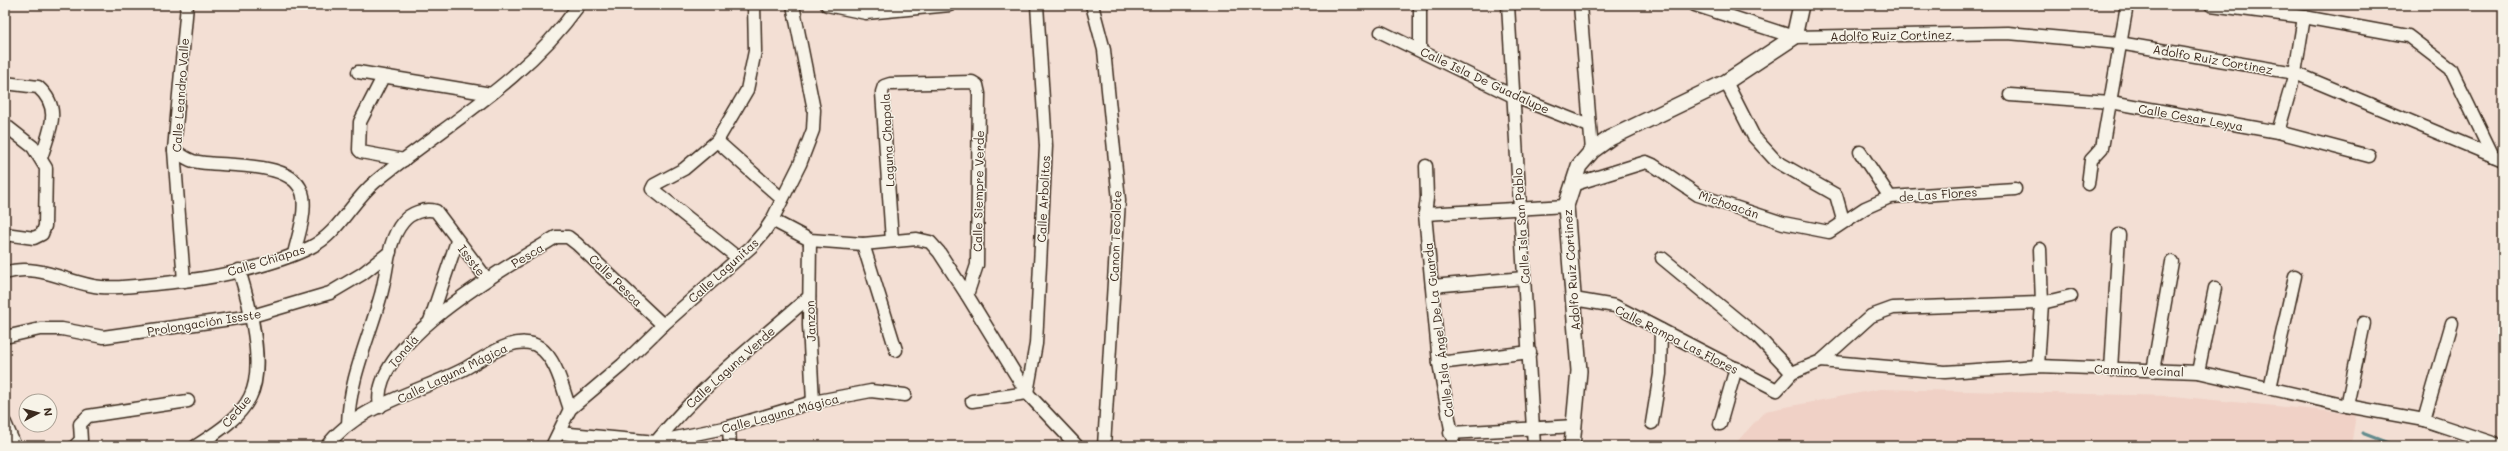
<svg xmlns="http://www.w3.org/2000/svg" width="2508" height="451" viewBox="0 0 2508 451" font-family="Mali,sans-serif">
<rect width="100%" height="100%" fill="#f3dfd4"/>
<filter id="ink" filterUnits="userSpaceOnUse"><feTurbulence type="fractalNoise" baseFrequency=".025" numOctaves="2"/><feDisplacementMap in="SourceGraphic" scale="8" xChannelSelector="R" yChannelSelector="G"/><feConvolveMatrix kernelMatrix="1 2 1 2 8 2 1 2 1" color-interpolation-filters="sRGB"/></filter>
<g filter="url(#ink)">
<polygon fill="#f0d1c6" points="1880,389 2173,396 2356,414 2351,446 1733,446 1765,411"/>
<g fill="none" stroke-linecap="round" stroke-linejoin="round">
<polyline stroke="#638c8e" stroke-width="3" points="2362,433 2396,446"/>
<g stroke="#3b2a1e" stroke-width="15">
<g id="minor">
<polyline points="827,5 866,13 950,5"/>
<polyline points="1092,5 1104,50 1119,200 1104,446"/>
<polyline points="1420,5 1420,50"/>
<polyline points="1508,5 1534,446"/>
<polyline points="1580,5 1592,151"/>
<polyline points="1695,5 1794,37 2008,33 2119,43 2295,73 2503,160"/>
<polyline points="2211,5 2304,17 2408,36 2451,69 2493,156"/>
<polyline points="1381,32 1513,96 1589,126"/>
<polyline points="358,72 491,94"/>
<polyline points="383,77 360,122 359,150 361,152 404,160"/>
<polyline points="1726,82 1754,137 1776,161 1836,195 1843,220"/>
<path d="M 5,83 L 38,87 C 63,109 49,131 41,158"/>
<polyline points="2010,95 2111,102 2278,132 2369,156"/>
<polyline points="5,125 33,147 46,168 45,226 42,234 34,238 5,234"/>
<polyline points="2278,132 2295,73 2304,17"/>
<polyline points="717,141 782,199"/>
<path d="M 174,150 C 180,154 186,159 193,161 C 221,168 296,158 303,196 C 306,215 298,236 294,254"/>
<polyline points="1860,152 1890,197"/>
<polyline points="1426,166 1427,198 1425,214 1439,363 1454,446"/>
<polyline points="2088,184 2091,160 2102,148 2127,5"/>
<polyline points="1572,185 1646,162 1653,165 1698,195 1783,223 1829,232 1865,208 1890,197 2015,189"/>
<polyline points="1425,214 1566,206"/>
<polyline points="772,220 810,240 863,244 917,239 930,242 939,252 967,295 1027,393 1077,446"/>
<polyline points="810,240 809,325 813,402"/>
<polyline points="892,241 882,92 884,86 890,84 972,82 977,85 979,94 977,265 967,295"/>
<polyline points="863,244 896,350"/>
<polyline points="738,258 652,189 654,185 684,169 717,141 747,90 755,51 754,5"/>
<polyline points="1662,258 1758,337 1792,373"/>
<path d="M 5,273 C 38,262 69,284 101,287 C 122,289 161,283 183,281 C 220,277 278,264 311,247 C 339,233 351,202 375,182 C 445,125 525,81 579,5"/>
<polyline points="184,281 174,150 187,5"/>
<polyline points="1432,286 1524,278"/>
<polyline points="1574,299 1615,306 1777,390 1792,373 1821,361 1945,372 2038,366 2198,372 2347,406 2424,420 2502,446"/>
<polyline points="430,321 457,241"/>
<polyline points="5,337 40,329 62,329 103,337 252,316 330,293 362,274 390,252"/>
<polyline points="1821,361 1871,316 1893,308 2042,303 2071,296"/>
<polyline points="1439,363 1530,352"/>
<polyline points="2038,366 2042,303 2040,249"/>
<polyline points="2111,370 2119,235"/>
<polyline points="2153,371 2172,262"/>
<polyline points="2198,372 2215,288"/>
<polyline points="2270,388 2295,276"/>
<polyline points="1027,393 1036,344 1046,146 1037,5"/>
<polyline points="972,401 1027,393"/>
<polyline points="2347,406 2364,323"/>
<path d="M 380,407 C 367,344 510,265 556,237 L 568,237 L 577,244 L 663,325"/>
<polyline points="2424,420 2452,323"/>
<polyline points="5,423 15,446"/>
<polyline points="1652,423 1660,374 1661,330"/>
<polyline points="1720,424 1736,368"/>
<path d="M 348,425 C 349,380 368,341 380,298 C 388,274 386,242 403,222 C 410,213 424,208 436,211 L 487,279"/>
<polyline points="729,427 730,446"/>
<polyline points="559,433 656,442 729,427 813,402 871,391 905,395"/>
<polyline points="1450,433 1575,426"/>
<path d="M 656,442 C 700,387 756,343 809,297"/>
<polyline points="75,446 81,440 80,424 88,416 188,401"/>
<path d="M 196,446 C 216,433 239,419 250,397 C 266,366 249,302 239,270"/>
<path d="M 327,446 C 357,405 423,391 466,368 C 480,360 494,350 509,345 C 518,342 531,341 539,347 C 557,359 563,390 570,409"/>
<polyline points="552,446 570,409 622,365 663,325 751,247 764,232 772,220 800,164 813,130 814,110 793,5"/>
</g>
</g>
<g stroke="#3b2a1e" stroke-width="18">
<polyline id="major" points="1572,446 1579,371 1566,206 1579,166 1592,151 1610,138 1726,82 1794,37 1801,5"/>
</g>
<use href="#minor" stroke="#f7f3e8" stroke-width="12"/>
<use href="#major" stroke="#f7f3e8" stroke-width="15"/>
</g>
</g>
<g text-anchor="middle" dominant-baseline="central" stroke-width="3" stroke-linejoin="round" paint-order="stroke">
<g font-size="12" fill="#3b2a1e" stroke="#f7f3e8">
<text transform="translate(1891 35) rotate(-1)">Adolfo Ruiz Cortinez</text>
<text transform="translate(2213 59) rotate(10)">Adolfo Ruiz Cortinez</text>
<text transform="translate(1485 80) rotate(25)">Calle Isla De Guadalupe</text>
<text transform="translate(180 95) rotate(-86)">Calle Leandro Valle</text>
<text transform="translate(2191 117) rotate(10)">Calle Cesar Leyva</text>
<text transform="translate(887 140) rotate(-93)">Laguna Chapala</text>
<text transform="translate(978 191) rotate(-89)">Calle Siempre Verde</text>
<text transform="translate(1938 194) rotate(-4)">de Las Flores</text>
<text transform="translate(1043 199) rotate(-87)">Calle Arbolitos</text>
<text transform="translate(1729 204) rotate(19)">Michoacán</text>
<text transform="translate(1521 226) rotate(-94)">Calle Isla San Pablo</text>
<text transform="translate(1115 236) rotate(-88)">Canon Tecolote</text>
<text transform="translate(527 255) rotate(-31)">Pesca</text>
<text transform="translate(266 260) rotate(-17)">Calle Chiapas</text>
<text transform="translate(472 260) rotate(52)">Issste</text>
<text transform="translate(723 270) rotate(-42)">Calle Lagunitas</text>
<text transform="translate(1571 270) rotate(-94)">Adolfo Ruiz Cortinez</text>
<text transform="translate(616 280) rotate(44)">Calle Pesca</text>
<text transform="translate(810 321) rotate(-92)">Janzon</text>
<text transform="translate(204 322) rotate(-9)">Prolongación Issste</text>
<text transform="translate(1438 330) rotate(-97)">Calle Isla Ángel De La Guarda</text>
<text transform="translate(1677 339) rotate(27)">Calle Rampa Las Flores</text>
<text transform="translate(403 351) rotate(-49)">Tonalá</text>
<text transform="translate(730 367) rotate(-42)">Calle Laguna Verde</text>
<text transform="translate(2139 370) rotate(2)">Camino Vecinal</text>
<text transform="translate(452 373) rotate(-26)">Calle Laguna Mágica</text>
<text transform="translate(236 411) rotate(-50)">Cedue</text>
<text transform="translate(780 413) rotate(-15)">Calle Laguna Mágica</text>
</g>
</g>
<rect width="2508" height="451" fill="none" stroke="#f7f3e8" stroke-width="20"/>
<rect x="10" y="10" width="2488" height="431" fill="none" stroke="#3b2a1e" stroke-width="1.5" filter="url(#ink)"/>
<g transform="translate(38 413) rotate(83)"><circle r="19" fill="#f7f3e8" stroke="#aca397"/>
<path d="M0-3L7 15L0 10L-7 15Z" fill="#3b2a1e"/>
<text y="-6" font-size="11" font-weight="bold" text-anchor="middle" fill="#3b2a1e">N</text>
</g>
</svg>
